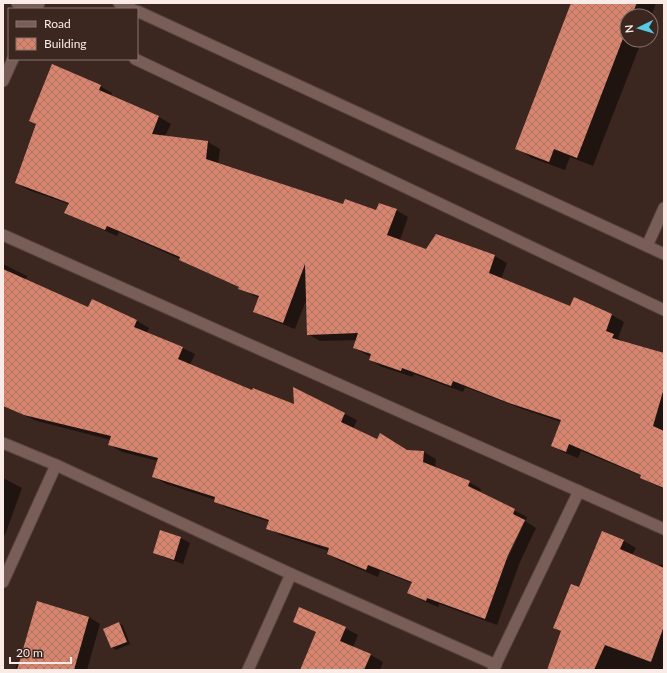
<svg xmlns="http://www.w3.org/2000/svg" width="667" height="673" viewBox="0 0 667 673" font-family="Lato,sans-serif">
<defs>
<pattern id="building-cross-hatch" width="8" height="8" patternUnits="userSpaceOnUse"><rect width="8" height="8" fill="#d7856f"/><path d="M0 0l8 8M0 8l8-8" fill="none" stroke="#ad7262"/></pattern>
</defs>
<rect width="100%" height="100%" fill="#3c2620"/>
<g fill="#0007">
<polygon points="572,3 656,3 651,17 627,16 627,40 642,40 593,166 570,157 565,170 532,158 516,148"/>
<polygon points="100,86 112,93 111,96 159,117 171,124 165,136 208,142 220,149 218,164 344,205 377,211 396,210 408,217 400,240 427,250 437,235 495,256 507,263 501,279 570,307 574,299 612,315 624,322 618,338 625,343 664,354 664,489 641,478 642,476 581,451 578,458 565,453 552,446 561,422 522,409 465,387 463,392 414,374 413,377 382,367 370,360 371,357 354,348 357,340 320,341 308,334 307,298 295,329 266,318 254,311 259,298 252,295 240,287 192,266 180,259 119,232 117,236 78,219 66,212 69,204 28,190 16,183"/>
<polygon points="3,264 27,276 26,280 88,308 92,300 137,321 149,328 147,333 183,348 195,354 190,365 253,391 295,405 294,389 357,420 353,429 377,441 407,451 424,452 436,459 435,468 469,482 481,489 480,493 527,517 526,520 524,520 505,559 507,560 525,521 536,528 520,562 497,625 439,604 438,607 421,600 409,593 412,583 380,571 378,577 340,561 328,554 329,551 280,535 268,528 270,522 227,508 215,501 216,500 166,484 154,477 158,461 122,452 110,445 111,440 37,421 3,406"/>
<polygon points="3,478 22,488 5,535 3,535"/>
<polygon points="161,531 181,538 190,543 183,564 163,557 154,552"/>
<polygon points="603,532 624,541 636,548 632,555 659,567 660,564 664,566 664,670 548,670 562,632 554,628 579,588"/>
<polygon points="89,617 100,624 87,670 15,670 17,664 20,665"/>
<polygon points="294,622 345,628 358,635 353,647 371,655 383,662 380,670 302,670 317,633"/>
<polygon points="119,623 123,626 130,644 116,650 112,647"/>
</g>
<g fill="url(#building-cross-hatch)">
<polygon points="571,3 637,3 631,16 627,16 627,28 577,158 554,149 549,162 515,149"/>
<polygon points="52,64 101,85 99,90 159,116 152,134 208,141 206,159 343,204 345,199 376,210 379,203 397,209 387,235 426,249 436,234 495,255 489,273 570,306 574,297 612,314 606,331 614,334 612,338 664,353 664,388 653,426 664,431 664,488 640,478 641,475 569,444 566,452 551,446 561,420 509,403 453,381 451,386 402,368 401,371 369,360 371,354 353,348 358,333 307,335 305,264 283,323 253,312 259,296 238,289 239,287 179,260 180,257 107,226 105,230 64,213 69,203 15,183 36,124 29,121"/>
<polygon points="3,269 88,307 92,299 137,320 134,327 183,347 178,359 252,390 253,388 294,404 293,387 345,413 341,422 377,439 380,433 407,450 424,451 423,462 470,481 468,486 515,509 513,514 525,520 508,555 485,619 427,598 426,601 407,593 412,582 368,565 366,570 327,554 329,548 266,529 269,520 214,502 215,497 152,477 158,458 108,445 111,436 24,415 3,406"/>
<polygon points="160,530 181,537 174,560 153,553"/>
<polygon points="602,531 624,540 620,549 664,568 664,626 651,662 605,645 594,670 547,670 561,631 553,628 571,584 579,587"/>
<polygon points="37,601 89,617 74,670 17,670"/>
<polygon points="299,607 346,627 340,641 371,654 364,670 300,670 316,632 293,622"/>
<polygon points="119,622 127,642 111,648 103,629"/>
</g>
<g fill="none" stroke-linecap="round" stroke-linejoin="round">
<g stroke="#56433e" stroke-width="13">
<g id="minor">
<polyline points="36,9 39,3"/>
<polyline points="3,81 13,59"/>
<polyline points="3,235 664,529"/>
<polyline points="647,246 664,208"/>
<polyline points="3,443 56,465 291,574 496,665"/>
<polyline points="3,582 56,465"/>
<polyline points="248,670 291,574"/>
<polyline points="493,670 579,491"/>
</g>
</g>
<g stroke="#56433e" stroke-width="13">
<g id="tertiary">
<polyline points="17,3 30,9"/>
<polyline points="119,3 132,9"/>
<polyline points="137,11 664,254"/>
<polyline points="135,59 664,310"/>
</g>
</g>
<use href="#minor" stroke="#785e57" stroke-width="11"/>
<use href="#tertiary" stroke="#785e57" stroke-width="11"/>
</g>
<rect width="667" height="673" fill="none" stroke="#faebe6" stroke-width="8"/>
<rect x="8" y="8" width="130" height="52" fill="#3c2620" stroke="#88756f"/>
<rect x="16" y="21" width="20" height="6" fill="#785e57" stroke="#88756f"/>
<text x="44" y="28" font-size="12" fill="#faebe6">Road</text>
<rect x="16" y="38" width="20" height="12" fill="url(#building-cross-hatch)" stroke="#88756f"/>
<text x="44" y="48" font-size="12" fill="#faebe6">Building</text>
<g transform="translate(639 28) rotate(265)"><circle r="19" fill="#3c2620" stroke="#88756f"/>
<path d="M0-3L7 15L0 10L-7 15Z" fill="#58c9e3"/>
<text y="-6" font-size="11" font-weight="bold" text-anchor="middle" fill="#faebe6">N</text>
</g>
<path d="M10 657v6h61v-6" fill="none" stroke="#faebe6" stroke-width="2"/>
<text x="16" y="657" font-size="12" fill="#faebe6" stroke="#3c2620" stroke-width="3" paint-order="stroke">20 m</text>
</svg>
